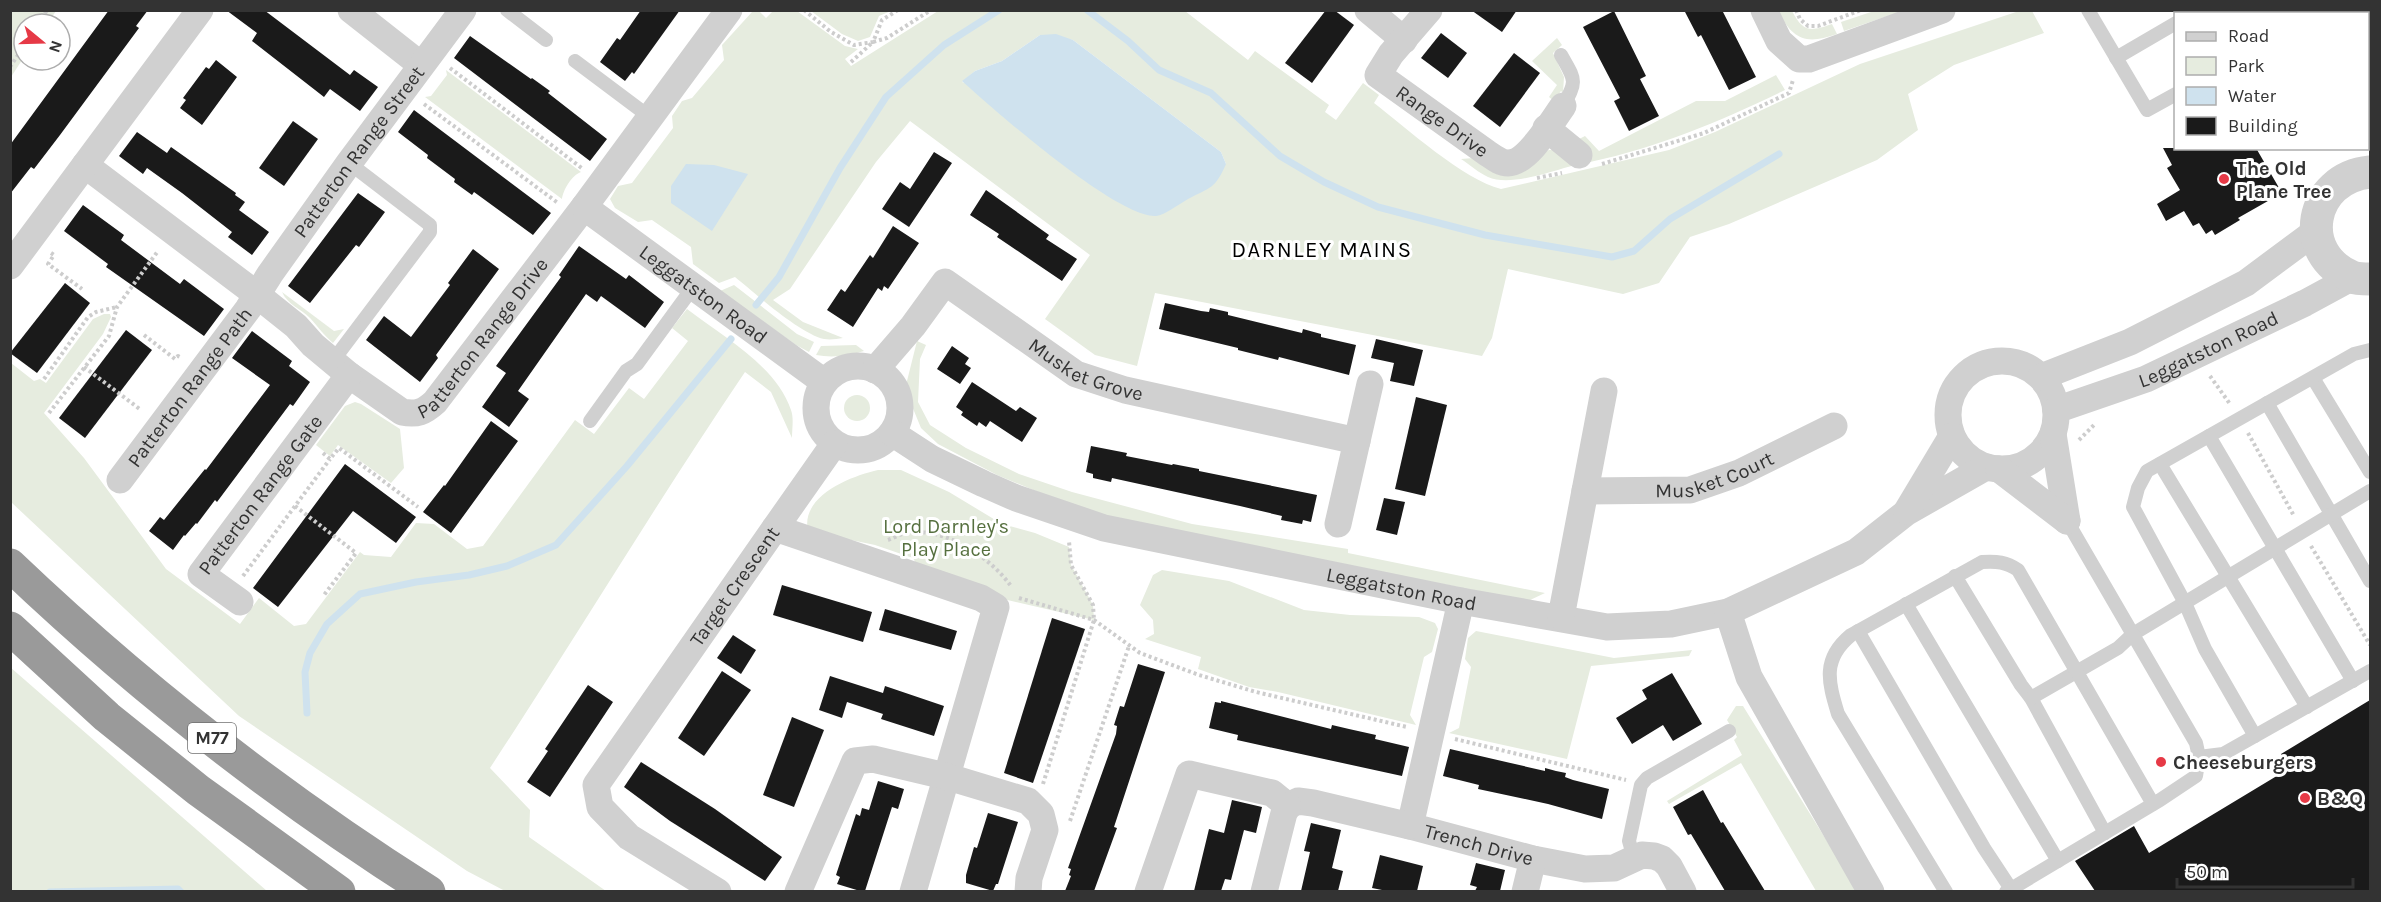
<svg xmlns="http://www.w3.org/2000/svg" width="2381" height="902" viewBox="0 0 2381 902" font-family="Karla,sans-serif">
<rect width="100%" height="100%" fill="#fff"/>
<g fill="#e6ecdf" fill-rule="evenodd">
<polygon points="10,11 56,11 47,24 24,24 24,57 11,77"/>
<path d="M 759,11 L 766,18 L 773,11 L 797,11 L 845,46 L 858,49 L 845,59 L 851,66 L 938,11 L 1185,11 L 1248,60 L 1255,51 L 1329,105 L 1325,112 L 1336,120 L 1363,83 L 1379,95 L 1374,103 C 1405,127 1464,180 1501,189 L 1669,150 L 1715,132 L 1860,64 L 2019,11 L 2032,11 L 2044,33 L 1954,65 L 1908,94 L 1918,130 L 1877,160 L 1729,224 L 1690,237 L 1659,283 L 1623,294 L 1508,269 L 1492,338 L 1482,356 L 1155,293 L 1137,366 L 1095,355 L 1045,319 L 1090,255 L 910,121 L 876,162 L 790,289 L 773,300 L 803,322 L 843,338 C 837,339 830,340 824,339 C 799,333 756,294 735,277 L 719,283 L 693,264 L 691,247 L 652,220 L 638,222 L 615,208 L 610,199 L 618,186 L 632,183 L 673,128 L 672,116 L 682,101 L 692,98 L 724,60 L 722,45 L 752,12 ZM 1040,35 L 1073,40 L 1221,152 L 1226,164 L 962,82 L 975,71 L 1002,61 Z"/>
<polygon points="811,11 891,11 879,16 870,37 858,41 842,34"/>
<path d="M 1778,11 L 1792,11 C 1803,32 1810,32 1832,24 L 1837,34 C 1806,45 1793,40 1778,11 Z"/>
<polygon points="1874,11 1902,11 1844,31 1841,22"/>
<polygon points="1557,38 1562,45 1553,53 1564,77 1563,93 1561,91 1554,101 1549,97 1557,85 1532,61"/>
<path d="M 446,70 L 581,172 C 572,175 563,190 562,199 L 425,97 L 431,96 L 447,75 Z"/>
<path d="M 1776,75 L 1785,90 C 1718,122 1662,146 1590,162 L 1579,139 L 1585,136 L 1599,151 L 1696,101 L 1725,101 Z"/>
<path d="M 1549,150 L 1558,150 L 1575,165 C 1552,171 1510,187 1488,177 C 1479,173 1470,165 1461,159 L 1540,153 Z"/>
<polygon points="734,285 797,334 814,342 809,352 796,345 720,291"/>
<path d="M 282,292 L 334,331 L 344,329 L 333,343 C 324,335 318,327 310,318 C 301,309 287,304 282,292 Z"/>
<path d="M 687,309 C 723,337 776,365 791,410 C 794,418 792,429 792,438 L 771,392 L 745,372 C 657,502 576,637 490,768 L 530,810 L 529,837 L 606,891 L 505,891 L 467,871 L 239,716 L 11,502 L 11,363 L 34,381 L 40,379 L 46,383 L 93,319 L 104,314 L 110,314 L 111,317 L 103,334 L 44,413 L 84,458 L 166,569 L 240,624 L 259,598 L 294,626 L 306,624 L 360,552 L 364,555 L 391,557 L 416,523 L 434,524 L 467,549 L 483,546 L 575,420 L 594,434 L 629,388 L 644,399 L 688,341 L 672,328 Z"/>
<polygon points="917,341 926,345 920,359 918,402 930,425 966,448 1019,474 1072,492 1192,524 1348,549 1348,553 1545,593 1528,601 1116,519 1055,499 997,475 938,444 921,428 905,389"/>
<path d="M 856,345 L 864,351 C 848,356 832,358 816,355 L 821,346 Z"/>
<circle cx="857" cy="408" r="13"/>
<polygon points="355,402 361,404 400,429 404,468 391,483 338,445 330,456 316,445 345,406"/>
<path d="M 878,470 L 901,470 L 949,492 L 1002,524 L 1035,533 L 1069,547 L 1071,565 L 1093,605 L 1094,620 L 999,598 L 920,571 L 913,558 L 875,545 L 808,531 C 800,496 851,476 878,470 Z"/>
<polygon points="1162,570 1229,581 1304,610 1350,615 1419,617 1435,623 1438,629 1432,652 1424,657 1410,715 1416,725 1278,692 1249,687 1198,669 1201,657 1145,639 1154,634 1153,620 1140,605 1153,575"/>
<polygon points="1476,631 1614,658 1692,650 1689,656 1591,666 1567,759 1449,733 1459,728 1471,667 1465,659 1468,638"/>
<polygon points="10,667 267,891 11,891"/>
<polygon points="1736,706 1743,706 1858,891 1816,891 1741,763 1669,804 1667,801 1742,755 1734,740 1737,737 1727,720"/>
</g>
<g fill="#cfe2ee">
<path d="M 1056,34 L 1073,40 L 1221,152 L 1226,164 C 1215,189 1211,187 1188,199 C 1179,204 1165,215 1156,216 C 1117,218 994,110 962,81 L 975,71 L 1002,61 L 1040,35 Z"/>
<polygon points="686,164 714,165 748,174 712,231 671,203 671,186"/>
</g>
<g fill="none" stroke-linecap="round" stroke-linejoin="round">
<g stroke="#cfe2ee" stroke-width="7">
<polyline points="1087,10 1128,41 1159,70 1211,93 1280,156 1324,182 1378,207 1485,235 1612,257 1634,251 1670,219 1779,154"/>
<polyline points="756,305 779,277 840,168 886,97 944,45 999,10"/>
<polyline points="307,713 305,672 310,653 327,624 360,594 416,582 469,575 507,566 556,545 627,466 731,339"/>
<polyline points="50,892 178,889 181,892"/>
</g>
</g>
<g fill="#1a1a1a">
<polygon points="109,10 148,10 136,26 139,28 60,135 34,169 31,167 10,194 10,145"/>
<polygon points="226,10 264,10 350,75 354,70 378,87 360,111 330,89 324,97 252,41 257,33"/>
<polygon points="641,10 680,10 634,74 632,72 625,81 600,62 617,38 620,40"/>
<polygon points="1326,10 1334,10 1354,25 1312,83 1285,63"/>
<polygon points="1471,10 1517,10 1502,32"/>
<polygon points="1684,10 1722,10 1756,77 1729,90 1701,35 1698,37"/>
<polygon points="1614,11 1646,76 1640,79 1659,116 1629,131 1614,101 1620,98 1583,27"/>
<polygon points="1441,33 1467,53 1448,78 1421,58"/>
<polygon points="470,36 531,79 532,78 550,91 548,93 607,139 590,161 454,58"/>
<polygon points="1514,53 1540,73 1500,127 1473,106"/>
<polygon points="216,60 237,77 202,125 180,108 186,100 183,98 206,67 209,69"/>
<polygon points="414,110 551,213 533,235 474,192 472,195 454,182 455,179 427,158 428,155 398,132"/>
<polygon points="293,121 318,139 284,186 259,168"/>
<polygon points="137,132 167,153 171,147 236,193 235,195 245,202 239,210 269,232 252,255 228,237 232,232 182,193 147,168 143,174 119,156"/>
<polygon points="2163,148 2256,148 2282,193 2238,218 2240,220 2215,235 2212,230 2206,234 2199,223 2193,226 2184,211 2166,221 2157,204 2180,190 2167,168 2172,165"/>
<polygon points="934,152 952,163 909,227 882,209 900,182 910,189"/>
<polygon points="986,190 1049,235 1046,239 1077,259 1062,281 997,237 999,234 970,215"/>
<polygon points="358,193 385,212 359,247 356,245 310,303 288,286"/>
<polygon points="83,205 124,235 121,240 180,284 184,279 224,309 204,336 106,267 108,264 64,231"/>
<polygon points="893,226 919,243 888,289 884,286 882,291 878,288 853,327 827,310 841,289 845,292 870,255 873,258"/>
<polygon points="579,246 626,279 629,275 664,302 645,328 601,296 597,302 586,294 518,391 529,399 509,427 482,407 506,373 496,366 561,277 559,275"/>
<polygon points="473,249 499,269 436,355 438,358 420,382 366,340 384,316 411,337 450,285 448,283"/>
<polygon points="65,283 90,303 37,373 10,353"/>
<polygon points="1165,303 1201,311 1209,312 1210,308 1228,312 1228,315 1302,333 1303,329 1321,334 1321,337 1356,345 1349,375 1279,357 1278,360 1238,350 1238,348 1159,329"/>
<polygon points="126,330 152,350 85,438 59,418"/>
<polygon points="252,331 292,361 289,366 310,382 293,406 290,404 217,502 215,500 197,524 196,523 185,536 184,535 173,550 149,531 160,517 164,520 205,469 206,470 270,385 232,358"/>
<polygon points="1376,339 1423,350 1414,386 1390,381 1394,363 1371,358"/>
<polygon points="952,346 969,358 965,364 971,368 960,384 937,369"/>
<polygon points="972,382 1016,411 1020,407 1037,418 1022,442 990,421 986,427 979,422 977,426 961,415 963,412 956,407"/>
<polygon points="1416,397 1447,405 1425,496 1395,489"/>
<polygon points="491,421 518,441 451,533 423,512 444,485 445,486"/>
<polygon points="1091,446 1127,453 1126,456 1172,465 1173,464 1199,469 1199,471 1317,495 1311,522 1303,520 1302,524 1281,520 1282,516 1240,506 1112,478 1111,482 1093,478 1093,474 1086,472"/>
<polygon points="345,464 416,517 396,543 353,511 278,607 253,588"/>
<polygon points="1384,498 1405,502 1397,535 1376,530"/>
<polygon points="782,585 872,612 863,642 773,615"/>
<polygon points="885,609 957,631 951,650 879,630"/>
<polygon points="1052,618 1085,629 1033,783 1004,773"/>
<polygon points="733,635 756,650 741,674 717,658"/>
<polygon points="1138,664 1165,672 1114,827 1117,828 1094,891 1065,891 1071,876 1069,875 1071,869 1068,868 1116,734 1117,726 1114,725 1120,706 1124,707"/>
<polygon points="722,671 751,690 704,756 678,738"/>
<polygon points="1672,673 1702,724 1673,741 1663,725 1632,744 1616,718 1647,699 1642,690"/>
<polygon points="830,676 883,693 885,686 944,706 934,736 881,719 883,714 847,702 842,718 819,710"/>
<polygon points="588,685 613,702 550,797 527,782 548,751 545,749"/>
<polygon points="2370,700 2370,891 2095,891 2075,861 2134,826 2149,853 2285,771 2281,754"/>
<polygon points="1221,701 1331,729 1332,725 1349,729 1376,735 1375,739 1409,747 1402,776 1237,740 1238,735 1209,728 1215,702 1221,703"/>
<polygon points="792,717 824,730 794,807 763,795"/>
<polygon points="1450,749 1545,771 1545,768 1556,771 1566,773 1565,777 1573,780 1609,789 1602,819 1548,804 1478,789 1479,785 1443,776"/>
<polygon points="641,762 715,809 782,857 765,881 670,821 624,787"/>
<polygon points="878,781 904,789 898,809 892,807 865,891 860,891 837,884 840,877 836,875 856,814 860,816 862,808 869,810"/>
<polygon points="1703,790 1721,823 1723,822 1765,891 1725,891 1691,834 1688,835 1673,807"/>
<polygon points="1232,800 1262,807 1256,833 1244,830 1231,880 1225,879 1221,891 1194,891 1209,829 1224,833"/>
<polygon points="988,813 1018,822 998,884 996,884 993,891 966,883 966,875 974,847 977,848"/>
<polygon points="1311,823 1341,830 1332,868 1343,871 1338,891 1301,891 1310,852 1304,851"/>
<polygon points="1380,855 1423,866 1417,891 1387,891 1372,888"/>
<polygon points="1476,863 1505,870 1500,891 1475,891 1477,887 1470,885"/>
</g>
<g fill="none" stroke-linecap="round" stroke-linejoin="round">
<g stroke="#cdcdcd" stroke-width="4" stroke-dasharray="3 3" stroke-linecap="butt">
<polyline points="804,10 831,32 854,45 873,42 882,20 898,10"/>
<polyline points="1796,10 1800,19 1808,26 1818,26 1861,10"/>
<polyline points="39,24 47,10"/>
<polyline points="851,62 873,42 887,38 931,10"/>
<polyline points="10,67 24,46"/>
<polyline points="450,68 583,169"/>
<polyline points="424,104 558,203"/>
<polyline points="1602,164 1704,133 1789,93 1793,80"/>
<polyline points="1537,178 1562,173"/>
<polyline points="51,253 54,255 48,264 82,289"/>
<polyline points="144,335 175,359 178,356 181,358"/>
<polyline points="84,367 141,410"/>
<polyline points="2210,376 2230,404"/>
<polyline points="44,379 88,317 96,312 117,307"/>
<polyline points="49,413 109,336 117,307 158,251"/>
<polyline points="2248,433 2294,516"/>
<polyline points="2079,440 2095,424"/>
<polyline points="323,453 330,459 339,448 418,507"/>
<polyline points="295,506 356,553 324,595"/>
<path d="M 888,540 C 894,538 900,534 906,533 C 944,526 990,557 1011,586"/>
<polyline points="2311,546 2370,645"/>
<polyline points="243,576 330,459"/>
<polyline points="1019,598 1094,620 1140,653 1199,675 1256,692 1407,727"/>
<polyline points="1455,739 1626,780"/>
<polyline points="1043,784 1094,620 1093,605 1071,565 1069,541"/>
<polyline points="1070,821 1129,646"/>
</g>
<g stroke="#d0d0d0" stroke-width="14">
<polyline points="507,10 546,40"/>
<polyline points="2088,10 2147,110 2176,94"/>
<polyline points="2213,10 2215,14"/>
<polyline points="2191,14 2196,10"/>
<path d="M 1561,55 C 1575,80 1578,80 1563,106"/>
<polyline points="2116,58 2176,23"/>
<polyline points="575,61 651,118"/>
<polyline points="332,362 430,232 430,225 349,163"/>
<polyline points="2313,378 2370,472"/>
<polyline points="2267,403 2370,581"/>
<polyline points="590,421 626,371 637,364 694,286"/>
<polyline points="2209,436 2353,681"/>
<polyline points="2160,464 2307,707"/>
<polyline points="1955,576 2021,685 2031,698 2105,833"/>
<polyline points="1906,604 2058,861"/>
<polyline points="1858,631 1984,848 2011,889"/>
<polyline points="2031,698 2118,648 2133,634 2370,491"/>
<polyline points="2255,736 2205,649 2185,603 2133,507 2138,488 2147,471 2354,354 2370,350"/>
<polyline points="2199,757 2223,754 2370,671"/>
<polyline points="1634,859 1629,841 1641,785 1647,778 1729,731"/>
<path d="M 1946,892 L 1838,714 C 1828,681 1822,659 1851,635 L 1982,562 C 1997,561 2006,562 2018,570 L 2153,804"/>
<polyline points="2006,892 2160,800 2196,776 2199,757 2196,743 2067,521"/>
</g>
<g stroke="#d0d0d0" stroke-width="27">
<polyline points="351,10 421,65"/>
<polyline points="1368,10 1404,40"/>
<path id="s1" d="M 1429,10 L 1391,54 L 1378,75 L 1487,153 C 1493,157 1500,163 1508,163 C 1528,163 1552,121 1563,106"/>
<polyline points="1764,10 1779,41 1799,59 1809,59 1942,10"/>
<polyline points="1546,128 1579,155"/>
<path id="s2" d="M 85,165 L 256,294 L 296,326 L 313,345 L 349,375 L 402,412 C 417,415 424,412 435,402 L 584,207 L 729,10"/>
<path id="s3" d="M 584,207 L 824,382"/>
<polyline points="10,266 200,10"/>
<circle cx="2002" cy="415" r="54"/>
<circle cx="858" cy="408" r="42"/>
<path id="s4" d="M 875,370 L 913,326 L 945,282 L 1076,374 L 1125,390 L 1357,441"/>
<polyline points="2041,377 2130,342 2246,283 2316,231"/>
<path id="s5" d="M 2056,410 L 2146,379 L 2305,303 L 2353,277"/>
<path id="s6" d="M 892,433 L 932,459 L 984,484 L 1016,498 L 1104,528 L 1461,601 L 1607,627 L 1671,624 L 1728,612 L 1856,552 L 1907,512 L 1986,467"/>
<polyline points="2053,434 2067,521"/>
<polyline points="1999,469 2067,521"/>
<path id="s7" d="M 120,480 L 248,309 L 270,274 L 349,163 L 463,10"/>
<path id="s8" d="M 1585,491 L 1690,490 L 1739,473 L 1834,426"/>
<polyline points="1907,511 1952,436"/>
<polyline points="1338,524 1370,384"/>
<polyline points="775,528 834,444"/>
<path id="s9" d="M 1461,601 L 1410,826 L 1533,859 L 1585,869 L 1614,868 L 1642,855 L 1654,856 L 1662,859 L 1669,866 L 1683,892"/>
<path id="s10" d="M 240,602 L 201,574 L 349,375"/>
<polyline points="1728,612 1749,677 1871,892"/>
<polyline points="1561,617 1604,391"/>
<path id="s11" d="M 718,892 L 629,837 L 600,807 L 596,785 L 775,528 L 981,598 L 996,607 L 913,892"/>
<polyline points="798,892 855,761 873,759 945,776 1028,801 1041,814 1045,830 1029,878 1028,892"/>
<polyline points="1148,892 1189,774 1272,793 1288,806 1298,801 1313,803 1410,826"/>
<polyline points="1264,892 1284,813 1288,806"/>
<polyline points="1525,892 1533,859"/>
</g>
<g stroke="#d0d0d0" stroke-width="33">
<polyline points="2312,10 2314,14"/>
<path d="M 2370,172 C 2309,178 2296,254 2352,277 C 2357,279 2365,279 2370,279"/>
</g>
<g stroke="#9a9a9a" stroke-width="33">
<path d="M 10,565 C 138,687 279,797 429,892"/>
<polyline points="10,628 107,717 198,790 339,892"/>
</g>
</g>
<g fill="#e63946" stroke="#fff" stroke-width="2">
<circle cx="2224" cy="179" r="6"/>
<circle cx="2161" cy="762" r="6"/>
<circle cx="2305" cy="798" r="6"/>
</g>
<g text-anchor="middle" dominant-baseline="central" stroke-width="6" stroke-linejoin="round" paint-order="stroke">
<rect fill="#fff" stroke="#707070" stroke-width="1.5" x="188" y="723" width="48" height="30" rx="4.5"/>
<g font-size="18" font-weight="bold" fill="#333">
<text x="212" y="738">M77</text>
</g>
<g font-size="20" fill="#333" stroke="#fff">
<text stroke="none"><textPath href="#s1" startOffset="162">Range Drive</textPath></text>
<text stroke="none"><textPath href="#s7" startOffset="406">Patterton Range Street</textPath></text>
<text stroke="none"><textPath href="#s3" startOffset="148">Leggatston Road</textPath></text>
<text stroke="none"><textPath href="#s2" startOffset="518">Patterton Range Drive</textPath></text>
<text stroke="none"><textPath href="#s5" startOffset="164">Leggatston Road</textPath></text>
<text stroke="none"><textPath href="#s4" startOffset="280">Musket Grove</textPath></text>
<text stroke="none"><textPath href="#s7" startOffset="116">Patterton Range Path</textPath></text>
<text stroke="none"><textPath href="#s8" startOffset="132">Musket Court</textPath></text>
<text stroke="none"><textPath href="#s10" startOffset="147">Patterton Range Gate</textPath></text>
<text stroke="none"><textPath href="#s6" startOffset="537">Leggatston Road</textPath></text>
<text stroke="none"><textPath href="#s11" startOffset="411">Target Crescent</textPath></text>
<text stroke="none"><textPath href="#s9" startOffset="302">Trench Drive</textPath></text>
</g>
<g font-size="20" font-weight="bold" fill="#333" stroke="#fff" text-anchor="start">
<text x="2236" y="168">The Old<tspan x="2236" dy="23">Plane Tree</tspan></text>
<text x="2173" y="762">Cheeseburgers</text>
<text x="2317" y="798">B&amp;Q</text>
</g>
<g font-size="20" fill="#56703f" stroke="#fff">
<text x="946" y="526">Lord Darnley's<tspan x="946" dy="23">Play Place</tspan></text>
</g>
<g font-size="22" letter-spacing="1.5" fill="#000" stroke="#fff">
<text x="1322" y="250">DARNLEY MAINS</text>
</g>
</g>
<rect width="2381" height="902" fill="none" stroke="#333333" stroke-width="24"/>
<rect x="2174" y="12" width="195" height="138" fill="#ffffff" stroke="#adadad" stroke-width="1.5"/>
<rect x="2186" y="32" width="30" height="9" fill="#d0d0d0" stroke="#adadad" stroke-width="1.5"/>
<text x="2228" y="42" font-size="18" fill="#333333">Road</text>
<rect x="2186" y="57" width="30" height="18" fill="#e6ecdf" stroke="#adadad" stroke-width="1.5"/>
<text x="2228" y="72" font-size="18" fill="#333333">Park</text>
<rect x="2186" y="87" width="30" height="18" fill="#cfe2ee" stroke="#adadad" stroke-width="1.5"/>
<text x="2228" y="102" font-size="18" fill="#333333">Water</text>
<rect x="2186" y="117" width="30" height="18" fill="#1a1a1a" stroke="#adadad" stroke-width="1.5"/>
<text x="2228" y="132" font-size="18" fill="#333333">Building</text>
<g transform="translate(42 42) rotate(109)"><circle r="28" fill="#ffffff" stroke="#adadad" stroke-width="1.5"/>
<path d="M0-4.5L10 22L0 15L-10 22Z" fill="#e63946"/>
<text y="-9" font-size="16" font-weight="bold" text-anchor="middle" fill="#333333">N</text>
</g>
<path d="M2177 878v9h176v-9" fill="none" stroke="#333333" stroke-width="3"/>
<text x="2186" y="878" font-size="18" fill="#333333" stroke="#ffffff" stroke-width="4.5" paint-order="stroke">50 m</text>
</svg>
